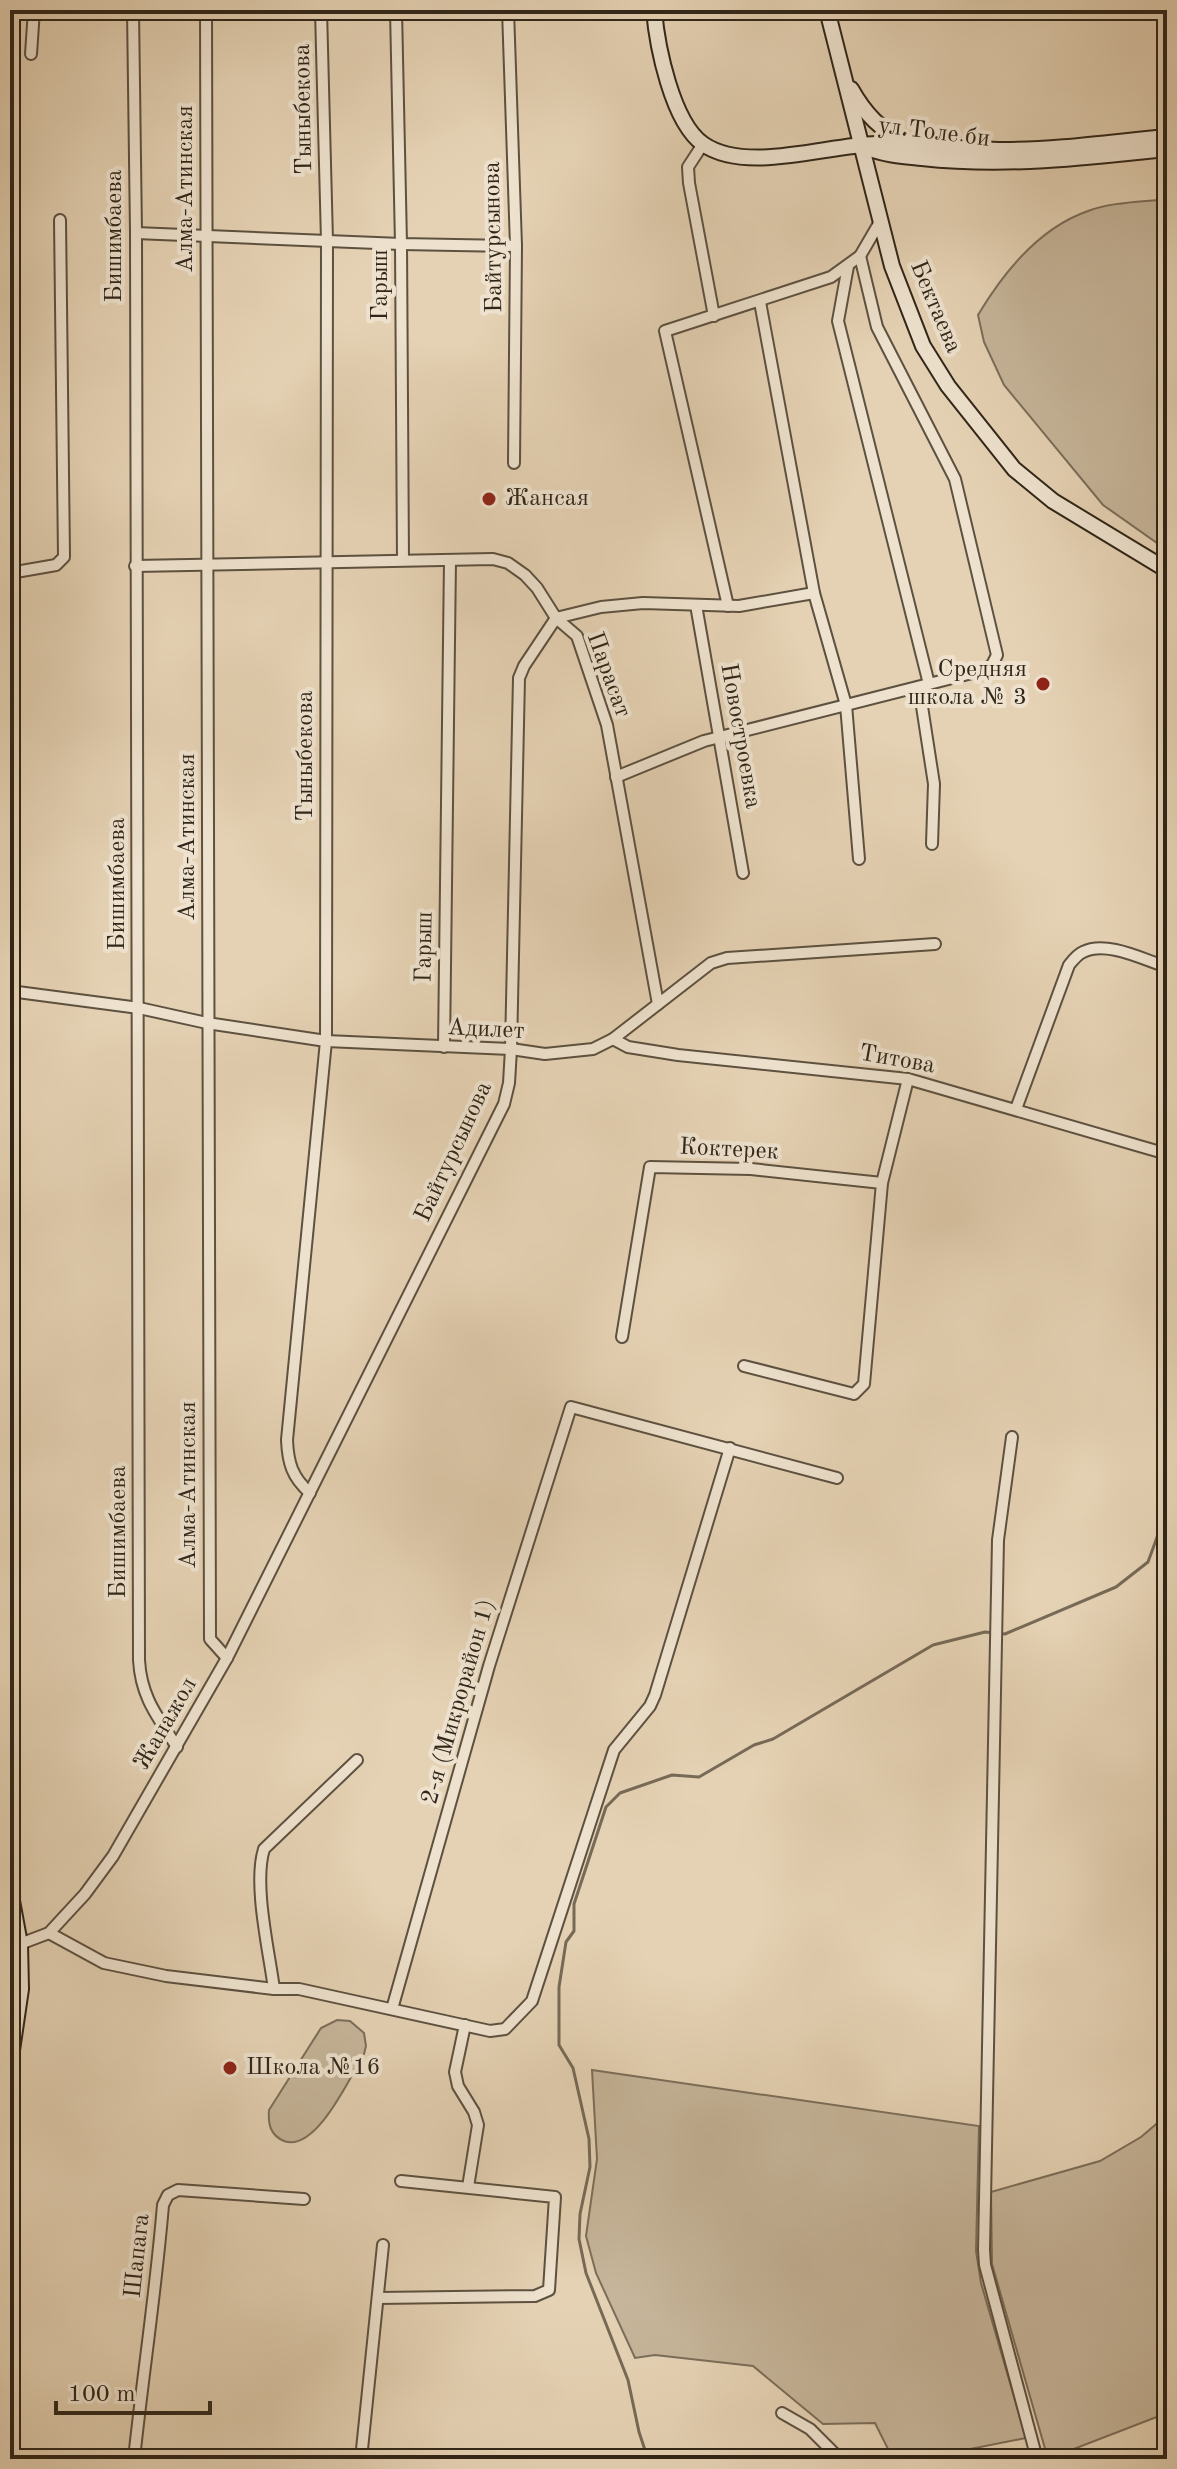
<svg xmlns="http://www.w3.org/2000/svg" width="1177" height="2469" viewBox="0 0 1177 2469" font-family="'Old Standard TT',serif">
<rect width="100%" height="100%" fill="#e5d2b4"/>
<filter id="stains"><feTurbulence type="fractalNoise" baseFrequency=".0025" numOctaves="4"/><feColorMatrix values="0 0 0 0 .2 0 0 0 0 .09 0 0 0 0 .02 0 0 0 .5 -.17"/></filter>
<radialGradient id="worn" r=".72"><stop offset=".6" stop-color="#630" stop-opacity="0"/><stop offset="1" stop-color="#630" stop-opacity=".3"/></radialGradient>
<g fill="#c6b59a" stroke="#7b6e5a" stroke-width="2">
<path d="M 1167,199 L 1167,550 L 1103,505 L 1004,385 L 984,342 L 978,315 C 1003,273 1039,228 1088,211 C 1111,202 1142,202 1167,199 Z"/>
<path d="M 337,2020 L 350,2021 L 364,2033 L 366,2046 L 364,2054 C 350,2077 316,2153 284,2141 C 270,2135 268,2124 269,2110 L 321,2028 Z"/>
<polygon points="592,2070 979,2126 976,2251 981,2283 1026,2438 920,2459 893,2459 875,2423 823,2424 753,2366 655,2355 635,2358 596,2273 586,2236 597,2159"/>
<polygon points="1167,2115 1167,2413 1048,2459 992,2264 991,2192 1100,2161 1141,2137"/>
</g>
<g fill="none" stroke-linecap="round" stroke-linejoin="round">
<polyline stroke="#776a56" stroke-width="3" points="648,2459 639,2432 628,2380 586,2273 579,2239 580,2214 590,2167 589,2139 573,2068 559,2045 559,1987 566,1942 574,1931 574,1904 606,1807 620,1793 672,1775 699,1777 754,1745 773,1739 933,1645 985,1632 1005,1634 1116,1587 1148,1562 1167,1510"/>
<g stroke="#5d5140" stroke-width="14">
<g id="street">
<path d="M 133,10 L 136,233 L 139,1660 C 141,1697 157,1716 177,1747"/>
<polyline points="206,10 210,1639 227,1658"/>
<polyline points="396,10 401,244 403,560"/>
<polyline points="508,10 516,246 514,463"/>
<polyline points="31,54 34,10"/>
<polyline points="703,144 688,167 689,183 714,316"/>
<polyline points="136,233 401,244 516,246"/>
<polyline points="848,266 838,321 929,684"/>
<polyline points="760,302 814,593 846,705 859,859"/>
<polyline points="135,566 493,559 508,563 525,575 537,588 556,618 577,636 607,725 658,1004"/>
<polyline points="10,573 56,565 64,557 60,220"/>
<polyline points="696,605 743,873"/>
<polyline points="728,606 665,331 831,277 860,256 881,220"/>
<polyline points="556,618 601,607 643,603 739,606 814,593"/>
<polyline points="919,687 934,784 932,844"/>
<polyline points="616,777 704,741 984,670 992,665 997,655 955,479 877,327 860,256"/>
<polyline points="10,991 139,1008 207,1023 326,1041 511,1049 545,1054 593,1049 613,1039 711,963 727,958 935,944"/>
<polyline points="613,1039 628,1047 678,1055 908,1079 1167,1154"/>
<polyline points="444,1047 450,560"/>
<path d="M 1016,1109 L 1069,965 C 1073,960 1078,954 1083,952 C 1107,940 1144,960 1167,967"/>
<polyline points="622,1337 650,1167 751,1169 882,1183"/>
<polyline points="744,1366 854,1394 864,1384 882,1183 908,1079"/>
<polyline points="1012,1437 998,1540 984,2250 985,2265 1037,2459"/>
<path d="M 310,1493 C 292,1477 288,1463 287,1440 L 326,1041 L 327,241 L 321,10"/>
<polyline points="49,1933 104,1963 166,1976 274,1989 299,1989 490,2031 505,2029 532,2001 614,1750 650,1706 655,1695 730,1448"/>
<polyline points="20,1944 49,1933 85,1894 113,1856 227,1658 504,1104 509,1083 511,1049 519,678 524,666 556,618"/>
<path d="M 274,1989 C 269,1951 253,1884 264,1849 L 357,1760"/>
<polyline points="392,2009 489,1666 571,1407 837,1478"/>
<polyline points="465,2025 455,2072 458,2086 474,2112 478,2125 468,2187"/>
<polyline points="378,2298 535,2296 549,2290 555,2197 401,2181"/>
<polyline points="782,2413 810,2429 840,2459"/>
<path d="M 134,2459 C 143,2374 156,2290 163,2205 L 168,2195 L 178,2190 L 304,2199"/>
<polyline points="361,2459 383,2245"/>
</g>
</g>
<g stroke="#302619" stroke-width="18">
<g id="secondary">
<path d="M 654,10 C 657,46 672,122 703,144 C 746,174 827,145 876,144 C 919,143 961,150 1004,150 C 1058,150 1113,142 1167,137"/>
<polyline points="827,10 892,266 923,346 948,386 1014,469 1053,501 1167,570"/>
<path d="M 851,89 C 865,114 881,131 907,142"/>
<path d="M 868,148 C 885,155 903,156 922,158 C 1004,167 1085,158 1167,149"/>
<polyline points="10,1890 20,1944 21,1989 10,2064"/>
</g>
</g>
<use href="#street" stroke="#eee2ce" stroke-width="10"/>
<use href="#secondary" stroke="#eee2ce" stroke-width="14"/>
</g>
<g fill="#8f2418" stroke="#eee2ce" stroke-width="3">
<circle cx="489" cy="499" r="8"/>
<circle cx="1043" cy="684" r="8"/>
<circle cx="230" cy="2068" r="8"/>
</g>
<g text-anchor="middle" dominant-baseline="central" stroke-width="8" stroke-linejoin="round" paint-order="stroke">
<g font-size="24" fill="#302619" stroke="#eee2ce">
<text transform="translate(304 109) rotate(-91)">Тыныбекова</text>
<text transform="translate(934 133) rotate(7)">ул.Толе би</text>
<text transform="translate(186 189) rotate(-90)">Алма-Атинская</text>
<text transform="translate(115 236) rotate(-90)">Бишимбаева</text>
<text transform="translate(494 237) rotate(-91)">Байтурсынова</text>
<text transform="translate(381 285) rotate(-90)">Гарыш</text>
<text transform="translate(935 307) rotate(67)">Бектаева</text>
<text transform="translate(608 675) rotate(70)">Парасат</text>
<text transform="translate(740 736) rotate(80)">Новостроевка</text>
<text transform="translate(306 756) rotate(-90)">Тыныбекова</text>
<text transform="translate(188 837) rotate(-90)">Алма-Атинская</text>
<text transform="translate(118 884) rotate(-90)">Бишимбаева</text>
<text transform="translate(425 947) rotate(-89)">Гарыш</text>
<text transform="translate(486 1030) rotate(3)">Адилет</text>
<text transform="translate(897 1060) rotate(10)">Титова</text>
<text transform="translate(729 1150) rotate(3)">Коктерек</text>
<text transform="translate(454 1152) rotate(-65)">Байтурсынова</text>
<text transform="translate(189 1485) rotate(-90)">Алма-Атинская</text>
<text transform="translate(119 1532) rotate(-90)">Бишимбаева</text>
<text transform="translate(459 1702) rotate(-74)">2-я (Микрорайон 1)</text>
<text transform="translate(166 1724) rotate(-60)">Жанажол</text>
<text transform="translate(138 2256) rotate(-84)">Шапага</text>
</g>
<g font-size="24" fill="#302619" stroke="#eee2ce" text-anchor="start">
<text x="505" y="499">Жансая</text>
<text x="1027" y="670" text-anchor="end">Средняя<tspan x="1027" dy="28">школа № 3</tspan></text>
<text x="246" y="2068">Школа №16</text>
</g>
</g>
<rect width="1177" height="2469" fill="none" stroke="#e5d2b4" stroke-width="40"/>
<rect x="12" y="12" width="1153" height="2445" fill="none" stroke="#302619" stroke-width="4"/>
<rect x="20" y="20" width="1137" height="2429" fill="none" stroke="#302619" stroke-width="2"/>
<path d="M56 2401v12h154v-12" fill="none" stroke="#302619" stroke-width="4"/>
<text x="68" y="2401" font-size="24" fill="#302619" stroke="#eee2ce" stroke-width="6" paint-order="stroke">100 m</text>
<rect width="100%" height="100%" filter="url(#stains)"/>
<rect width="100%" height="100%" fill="url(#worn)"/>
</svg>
